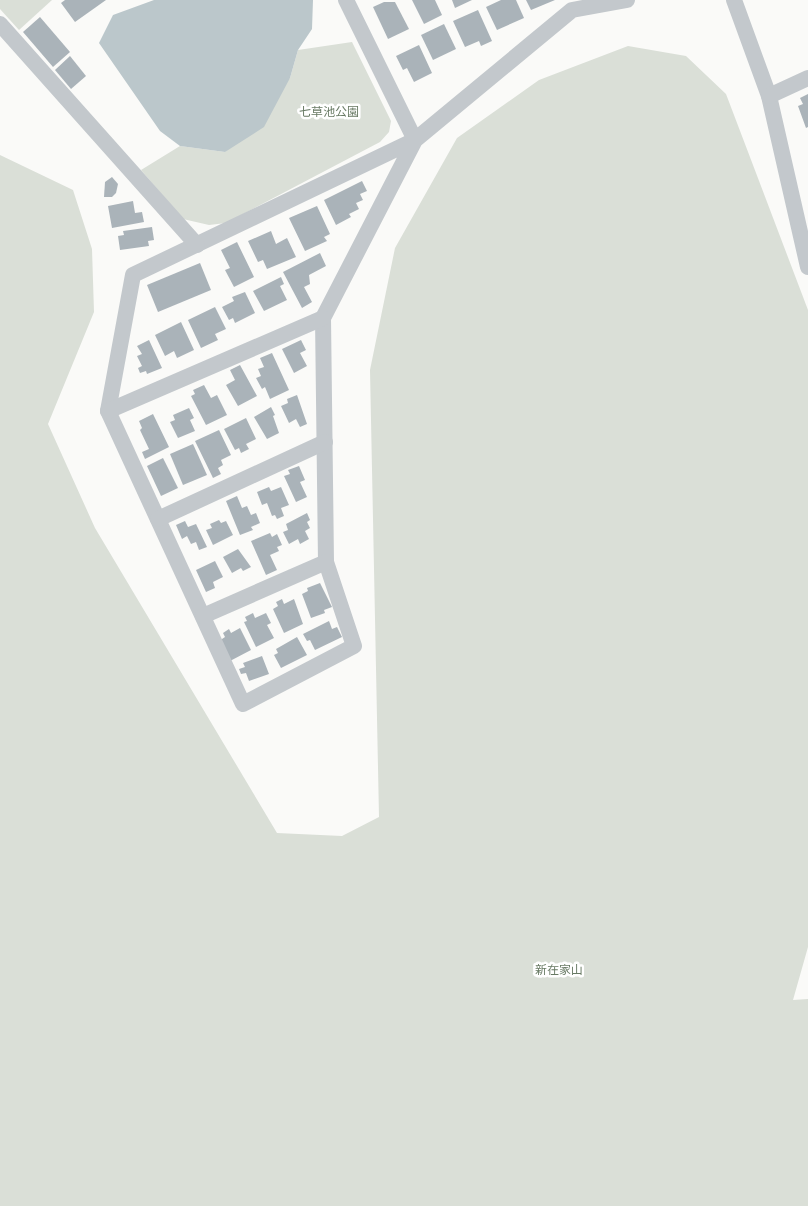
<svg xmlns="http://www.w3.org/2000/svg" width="808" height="1206" viewBox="0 0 808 1206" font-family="Barlow,'Noto Sans JP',sans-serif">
<rect width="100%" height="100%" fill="#fafaf8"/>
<g fill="#dadfd7">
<polygon points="0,0 52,0 19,30 0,9"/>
<polygon points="352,42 391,121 389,132 380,142 226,223 209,225 183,219 141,170 180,146 225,152 290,78 298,50"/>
<polygon points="628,46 686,56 726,94 808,310 808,947 793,1000 808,999 808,1206 0,1206 0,155 73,190 92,249 94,312 48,424 95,528 277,833 342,836 379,817 370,370 395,248 457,138 539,80"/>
</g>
<polygon fill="#bbc7cb" points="154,0 313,0 312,29 298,50 290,78 264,127 225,152 180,146 160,131 99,43 113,15"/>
<g fill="#aab3b9">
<polygon points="65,0 106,0 75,22 61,3"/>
<polygon points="412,0 435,0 442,15 424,24"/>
<polygon points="452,0 472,0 455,8"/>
<polygon points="501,0 516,0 524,18 497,30 486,7"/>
<polygon points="526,0 555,0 531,10"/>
<polygon points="384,2 395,2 409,29 388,39 373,7"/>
<polygon points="478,10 492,41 481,46 479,41 465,47 453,21"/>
<polygon points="40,17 70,52 53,67 23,32"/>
<polygon points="444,24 456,49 433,60 421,35"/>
<polygon points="419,45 432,73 414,82 407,68 403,70 396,56"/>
<polygon points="70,56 86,76 71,89 55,70"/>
<polygon points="808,94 808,127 806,128 798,106 803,104 800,98"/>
<polygon points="112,177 118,184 116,193 112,197 104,197 105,182"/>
<polygon points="362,181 367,191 360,194 363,200 356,203 359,209 349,214 351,217 336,225 324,200"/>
<polygon points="133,201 135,213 142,212 144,222 112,228 108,206"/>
<polygon points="317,206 330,234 324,237 327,241 305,251 289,218"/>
<polygon points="152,227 154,240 148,241 149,246 120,250 118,236 124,235 123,231"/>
<polygon points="271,231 276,244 287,238 296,257 267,269 263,260 258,262 248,241"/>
<polygon points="237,242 254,277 234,287 225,270 230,268 221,250"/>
<polygon points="320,253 326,266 309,275 310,284 304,287 312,302 302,308 283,272"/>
<polygon points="200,263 211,290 158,312 147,285"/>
<polygon points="281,277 284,284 280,286 287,300 264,311 253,291"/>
<polygon points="245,292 255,313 235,323 233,318 229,320 222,307 234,301 232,297"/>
<polygon points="215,307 226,329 215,334 218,340 201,348 188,320"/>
<polygon points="181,322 194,350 177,358 174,351 165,356 155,335"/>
<polygon points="149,340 162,368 147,374 146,371 140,373 138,368 142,366 137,356 142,354 137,346"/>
<polygon points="301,340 306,350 300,353 307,366 294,373 282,349"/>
<polygon points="272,353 289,390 270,399 265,387 262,389 256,378 261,376 258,369 264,367 260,358"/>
<polygon points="240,365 257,396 238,406 226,385 235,380 230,370"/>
<polygon points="204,385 211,398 217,395 227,415 206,425 191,396 195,394 193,390"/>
<polygon points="297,395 307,424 300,427 296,419 289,423 281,406 288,403 287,399"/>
<polygon points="271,407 275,415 273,416 279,433 267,439 254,417"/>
<polygon points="189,408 194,418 190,420 195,431 178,438 170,422 175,420 173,415"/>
<polygon points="153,414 169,447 145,459 142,452 149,449 140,430 142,428 139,421"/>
<polygon points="246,418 256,439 246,444 249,449 241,453 239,448 235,450 224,429"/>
<polygon points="219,430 231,455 221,460 223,465 218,468 221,474 213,478 195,441"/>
<polygon points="193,444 207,475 183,485 170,454"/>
<polygon points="163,458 178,488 161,496 147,466"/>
<polygon points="299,466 305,480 300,482 307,497 296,502 284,476 290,474 288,470"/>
<polygon points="269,487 271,491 281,487 289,505 281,508 284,516 277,519 275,515 272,516 267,503 262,505 257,492"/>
<polygon points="237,496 242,508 247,506 251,515 256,513 260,523 251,527 253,530 240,535 226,501"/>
<polygon points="307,513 310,520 307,522 310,528 305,531 309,539 300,544 298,539 289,544 283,532 288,530 286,524"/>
<polygon points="219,520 221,523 226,521 233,535 213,545 206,530 212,528 210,524"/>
<polygon points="185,521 188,527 196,524 207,547 199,550 196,542 191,544 187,536 182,539 176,525"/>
<polygon points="270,533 272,537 277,534 282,545 277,547 279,551 270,555 277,570 266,575 251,541"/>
<polygon points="238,549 251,567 243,571 241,568 232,573 223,557"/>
<polygon points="215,561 223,577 213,582 215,588 206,592 196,570"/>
<polygon points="320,583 332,607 324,610 325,613 311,618 302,594 308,591 307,588"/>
<polygon points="282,599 284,604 294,599 303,624 284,633 273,609 278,606 276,602"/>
<polygon points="253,613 255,618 266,613 271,623 267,625 274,638 256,647 244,622 247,621 245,617"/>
<polygon points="329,621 332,629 337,627 342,637 315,650 310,640 307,641 303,634"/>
<polygon points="240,628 251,650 230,661 219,641 225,637 223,633 229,629 231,633"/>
<polygon points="297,637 307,655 281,668 274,655 278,653 276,649"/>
<polygon points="262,656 269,674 249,681 246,673 241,674 239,669 245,667 243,663"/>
</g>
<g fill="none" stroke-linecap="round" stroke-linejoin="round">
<g stroke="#c3c8cc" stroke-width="16">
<polyline points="346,0 415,140 133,275 108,411 243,704 354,646 326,562 323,318 415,140 572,10 627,0"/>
<polyline points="734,0 769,96 808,267"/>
<polyline points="0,24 197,245"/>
<polyline points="769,96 808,78"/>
<polyline points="108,411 323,318"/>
<polyline points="158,519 325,442"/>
<polyline points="203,616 326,562"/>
</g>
</g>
<g text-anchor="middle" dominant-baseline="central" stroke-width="5" stroke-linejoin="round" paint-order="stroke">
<g font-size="12" fill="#687a64" stroke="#fff">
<text x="329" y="111">七草池公園</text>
<text x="559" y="969">新在家山</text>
</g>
</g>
</svg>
